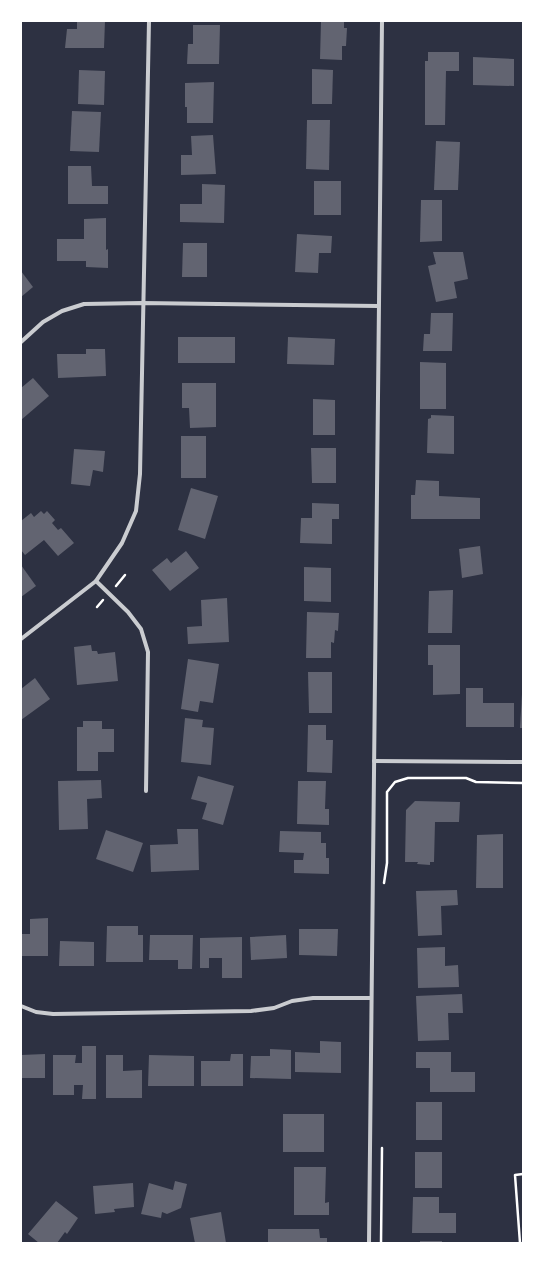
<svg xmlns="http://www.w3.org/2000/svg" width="544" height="1264" viewBox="0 0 544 1264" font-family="Quicksand,sans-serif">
<rect width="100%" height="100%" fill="#2d3142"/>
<g fill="#626471">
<polygon points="77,21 105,21 104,48 65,48 67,29 77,29"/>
<polygon points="321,21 344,21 344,28 347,28 346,46 342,46 342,60 320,59"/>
<polygon points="193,25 220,25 219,64 187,64 188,44 193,44"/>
<polygon points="428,52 459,52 459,71 446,71 445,125 425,125 425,61 428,61"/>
<polygon points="473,57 514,59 514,86 473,85"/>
<polygon points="312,69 333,70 332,104 312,104"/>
<polygon points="79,70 105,71 104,105 78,104"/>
<polygon points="214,82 213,123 187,123 187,107 185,107 185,83"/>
<polygon points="72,111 101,112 99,152 70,151"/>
<polygon points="307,120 330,120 329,170 306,169"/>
<polygon points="213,135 216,174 181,175 181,155 192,155 191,136"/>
<polygon points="436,141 460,142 458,190 434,190"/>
<polygon points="68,166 91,166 92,186 108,186 108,204 68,204"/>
<rect x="314" y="181" width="27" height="34"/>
<polygon points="202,184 225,185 224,223 180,222 180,204 202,204"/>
<polygon points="421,200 442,200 442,241 420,242"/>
<polygon points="106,218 106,250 108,249 108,268 86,267 86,261 57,261 57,239 84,239 84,219"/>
<polygon points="297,234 332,236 331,253 319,253 318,273 295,272"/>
<polygon points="183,243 207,243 207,277 182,277"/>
<polygon points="433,252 463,252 468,279 454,282 457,298 436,302 428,266 436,264"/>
<polygon points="21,271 33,287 21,297"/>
<polygon points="431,313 453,313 452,351 423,351 424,334 430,334"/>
<rect x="178" y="337" width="57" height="26"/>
<polygon points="288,337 335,339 334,365 287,364"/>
<polygon points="86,349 105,349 106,376 58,378 57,354 86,354"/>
<polygon points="420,362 446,363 446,409 420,409"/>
<polygon points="33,378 49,396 21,420 21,388"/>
<polygon points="182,383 216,383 216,427 190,428 189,408 182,408"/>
<polygon points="313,399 335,400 335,435 313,435"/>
<polygon points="431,415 454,416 454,454 427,453 428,419 431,418"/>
<rect x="181" y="436" width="25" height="42"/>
<polygon points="311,448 336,448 336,483 312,483"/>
<polygon points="74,449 105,451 103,472 93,470 90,486 71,484"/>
<polygon points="416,480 439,481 439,496 480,498 480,519 411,519 411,495 415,495"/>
<polygon points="191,488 218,496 205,539 178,530"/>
<polygon points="312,503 339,504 339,519 332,519 332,544 300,543 301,518 312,518"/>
<polygon points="41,511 44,514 47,511 55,520 52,523 58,530 61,528 74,543 58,556 44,540 25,555 21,550 22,527 21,521 31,513 34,517"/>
<polygon points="480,546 483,574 462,578 459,549"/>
<polygon points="186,551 199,568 170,591 152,570 167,558 171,563"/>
<polygon points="21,565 36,586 21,597"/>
<polygon points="304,567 331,568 331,602 304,601"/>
<polygon points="453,590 452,633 428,633 429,591"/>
<polygon points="227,598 229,642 188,644 187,627 202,626 201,600"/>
<polygon points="307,612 339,613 338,631 335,630 334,643 331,642 331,658 306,658"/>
<polygon points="91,645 92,651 97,651 98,654 115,652 118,681 77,685 74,647"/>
<polygon points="428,645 460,645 460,694 433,695 433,665 428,665"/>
<polygon points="188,659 219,664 213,703 200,701 198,712 181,709"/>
<polygon points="308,672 332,672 332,713 309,713"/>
<polygon points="35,678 50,699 21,720 21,689"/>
<polygon points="466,688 483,688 483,703 514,703 514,727 466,727"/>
<polygon points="522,694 523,694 523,728 520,728"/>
<polygon points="185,718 203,720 202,727 214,728 211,765 181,762"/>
<polygon points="83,721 102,721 102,729 114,729 114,752 98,752 98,771 77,771 77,727 83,727"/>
<polygon points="308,725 326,725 326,740 333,740 332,773 307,772"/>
<polygon points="198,776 234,786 223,825 202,819 207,803 191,799"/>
<polygon points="101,780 102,798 87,799 88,829 59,830 58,781"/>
<polygon points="298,781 326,781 325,809 329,809 329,825 297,824"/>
<polygon points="415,801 460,802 459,822 435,822 434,862 430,862 430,865 417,864 418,862 405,862 406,810"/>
<polygon points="177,829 198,829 199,870 151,872 150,845 178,844"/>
<polygon points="106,830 143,843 133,872 96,859"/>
<polygon points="280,831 321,832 321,843 326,843 326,858 329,858 329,874 294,873 294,860 303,860 304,853 279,852"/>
<polygon points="503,834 503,888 476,888 477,835"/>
<polygon points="457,890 458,905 441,906 442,935 418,936 416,891"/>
<polygon points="48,918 48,956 21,956 21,934 30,934 30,919"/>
<polygon points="107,926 138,926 138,935 143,935 143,962 106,962"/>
<polygon points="299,929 338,929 337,956 299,955"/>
<polygon points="150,935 193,935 192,969 178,969 178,960 149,960"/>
<polygon points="286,935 287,958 251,960 250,937"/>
<polygon points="242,937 242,978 222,978 222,958 209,958 209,968 200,968 200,938"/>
<polygon points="60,941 94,942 94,966 59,966"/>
<polygon points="445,947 445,966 458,965 459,987 418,988 417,948"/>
<polygon points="462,994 463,1013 448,1013 449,1040 418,1041 416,996"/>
<polygon points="320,1041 341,1042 341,1073 295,1072 295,1052 320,1053"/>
<polygon points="82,1046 96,1046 96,1099 82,1099 83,1085 74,1085 74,1095 53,1095 53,1055 76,1055 75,1063 82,1063"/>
<polygon points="270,1049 291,1050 291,1079 250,1078 251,1056 270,1056"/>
<polygon points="416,1052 451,1052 451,1072 475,1072 475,1092 430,1092 430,1068 416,1068"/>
<polygon points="45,1054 45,1078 21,1078 21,1055"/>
<polygon points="231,1054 243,1054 243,1086 201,1086 201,1061 230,1061"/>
<polygon points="106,1055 123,1055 123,1071 142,1070 142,1098 106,1098"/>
<polygon points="149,1055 194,1056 194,1086 148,1086"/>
<rect x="416" y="1102" width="26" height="38"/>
<rect x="283" y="1114" width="41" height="38"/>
<rect x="415" y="1152" width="27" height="36"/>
<polygon points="294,1167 326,1167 325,1203 329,1202 329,1215 294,1215"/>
<polygon points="175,1181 187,1184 181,1208 167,1214 162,1212 161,1218 141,1214 149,1183 173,1190"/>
<polygon points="133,1183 134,1207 114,1209 115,1212 95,1214 93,1186"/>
<polygon points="413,1197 439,1197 439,1213 456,1213 456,1233 412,1233"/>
<polygon points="56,1201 78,1218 67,1234 65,1232 57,1243 39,1243 28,1234"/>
<polygon points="221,1212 226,1243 195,1243 190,1218"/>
<polygon points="268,1229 319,1229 320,1238 327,1238 327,1243 268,1243"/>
<rect x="420" y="1241" width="22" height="2"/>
</g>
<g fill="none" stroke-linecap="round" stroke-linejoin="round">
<g stroke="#fff" stroke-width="2.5">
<polyline points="116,586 125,575"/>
<polyline points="97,607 103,600"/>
<polyline points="384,883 387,863 387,792 395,782 408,778 466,778 476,782 523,783"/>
<polyline points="381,1243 382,1148"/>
<polyline points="520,1243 515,1175 523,1174"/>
</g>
<g stroke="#caccd0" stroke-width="4">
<polyline points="21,342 43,322 62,311 84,304 142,303 378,306"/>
<polyline points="96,581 128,612 141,629 148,652 146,791"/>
<polyline points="21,639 96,581 122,543 136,511 140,474 149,21"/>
<polyline points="374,761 523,762"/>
<polyline points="21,1006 36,1012 53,1014 251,1011 274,1008 292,1001 313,998 371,998"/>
<polyline points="369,1243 382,21"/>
</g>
</g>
<rect width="544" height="1264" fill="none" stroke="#ffffff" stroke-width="44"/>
</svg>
